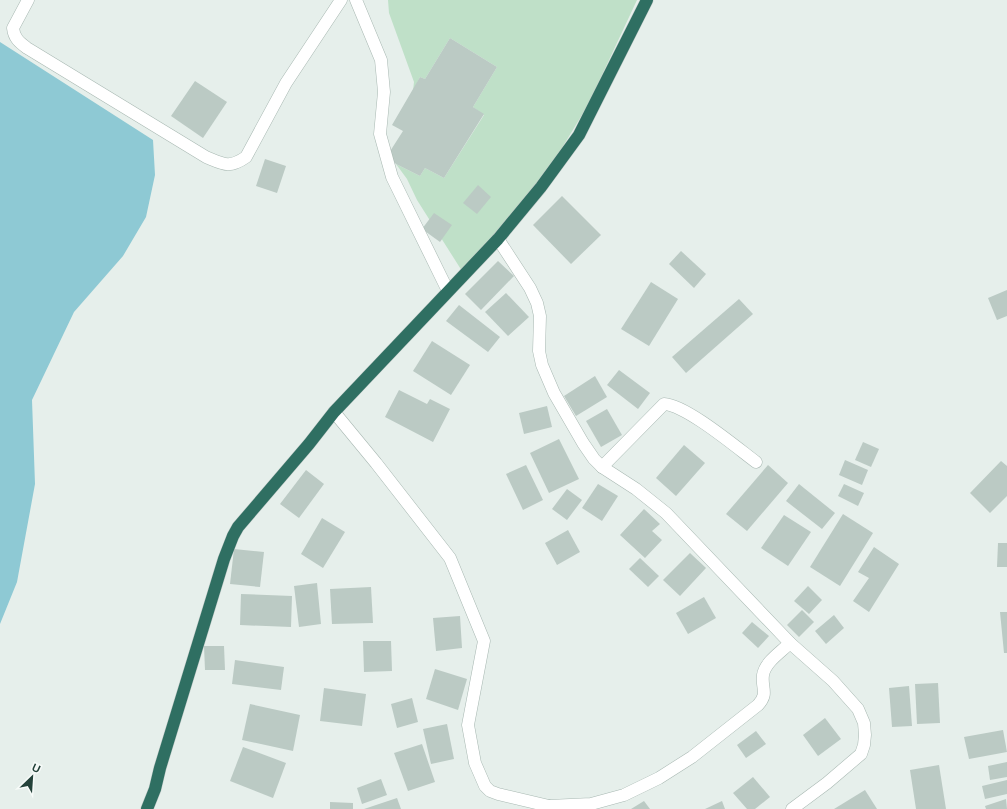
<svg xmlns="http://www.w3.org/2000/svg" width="1007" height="809" viewBox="0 0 1007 809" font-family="Helvetica,sans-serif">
<rect width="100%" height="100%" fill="#e6efeb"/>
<polygon fill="#bfe0c8" points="388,0 637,0 588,105 540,184 462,271 417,200 407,179 396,164 420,176 425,168 444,178 484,115 473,107 497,67 450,38 425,79 420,77 413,91 414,82 389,13"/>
<polygon fill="#8ec9d4" points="0,42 153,140 155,175 146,217 123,256 74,312 32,400 35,484 17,582 0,624"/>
<g fill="#bbcac4">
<polygon points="450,38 497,67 473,107 484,114 444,178 425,168 420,176 396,164 387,156 403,131 392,125 420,77 425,79"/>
<polygon points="195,81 227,102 203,138 171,116"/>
<polygon points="265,159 286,166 277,193 256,186"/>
<polygon points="478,185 491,197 477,214 463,203"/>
<polygon points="562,196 601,235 571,264 533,225"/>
<polygon points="434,213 452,225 440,242 422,229"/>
<polygon points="681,251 706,274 694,288 669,264"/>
<polygon points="498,261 514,276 481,310 465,294"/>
<polygon points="651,282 678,299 649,346 621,329"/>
<polygon points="1007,290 1007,316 997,320 988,298"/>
<polygon points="506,293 529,317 508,336 485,312"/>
<polygon points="739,299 753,314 686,373 672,357"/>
<polygon points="459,305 500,337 488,352 446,321"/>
<polygon points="432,341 470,365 451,395 413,371"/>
<polygon points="619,370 650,393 638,409 607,385"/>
<polygon points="595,376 607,397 576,416 564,396"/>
<polygon points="399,390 427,404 430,399 450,409 433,442 385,417"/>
<polygon points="547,406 552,427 524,434 519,413"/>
<polygon points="607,409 622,435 601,447 586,421"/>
<polygon points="559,439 579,479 549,493 530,453"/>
<polygon points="863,442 879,449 871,467 855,460"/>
<polygon points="684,445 705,463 676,496 656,478"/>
<polygon points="845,460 868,470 862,485 839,475"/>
<polygon points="1001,461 1007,466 1007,496 990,513 970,493"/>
<polygon points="526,465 543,500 523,510 506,474"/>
<polygon points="768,465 788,483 747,531 726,514"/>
<polygon points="306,470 324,484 299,518 280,504"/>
<polygon points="598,484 618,496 602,521 582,508"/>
<polygon points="799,484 835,513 822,529 786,501"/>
<polygon points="844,484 864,493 858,506 838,496"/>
<polygon points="567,489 582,500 567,520 552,509"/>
<polygon points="644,509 660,524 652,531 662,540 645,558 620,535"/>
<polygon points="843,514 873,533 840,586 810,567"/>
<polygon points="784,515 811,532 788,566 761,548"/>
<polygon points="322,518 345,532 323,568 301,554"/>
<polygon points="568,530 580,552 557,565 545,543"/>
<polygon points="998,543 1007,543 1007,567 997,567"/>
<polygon points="874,547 899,564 869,612 853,601 869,578 858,572"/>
<polygon points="234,549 264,552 260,587 230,584"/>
<polygon points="690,553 706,568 680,596 663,580"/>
<polygon points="640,558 659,576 648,587 629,569"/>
<polygon points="317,583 321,624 299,627 294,586"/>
<polygon points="808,586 822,600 809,614 794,601"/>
<polygon points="371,587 373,623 332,624 330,589"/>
<polygon points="241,594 292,596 291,627 240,625"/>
<polygon points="704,597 716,618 688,634 676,613"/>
<polygon points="802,610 814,622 799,637 787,625"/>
<polygon points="1000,612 1007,612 1007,653 1004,653"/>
<polygon points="834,615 844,628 826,644 815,631"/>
<polygon points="460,616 462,648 436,651 433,618"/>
<polygon points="752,622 769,636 758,648 742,633"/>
<polygon points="363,641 391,641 392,671 364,672"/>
<polygon points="204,646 224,646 225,670 205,670"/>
<polygon points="235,660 284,667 281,690 232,684"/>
<polygon points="435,669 467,679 458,710 426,699"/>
<polygon points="938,683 940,723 917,724 915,684"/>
<polygon points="909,686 912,726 892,727 889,688"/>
<polygon points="324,688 366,694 362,726 320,721"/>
<polygon points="412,698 418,722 397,728 391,704"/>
<polygon points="250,704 300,715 293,751 242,740"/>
<polygon points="825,718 841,739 818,756 803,735"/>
<polygon points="447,724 454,759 431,764 423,729"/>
<polygon points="1003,730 1007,752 969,759 964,737"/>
<polygon points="756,731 766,744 746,758 737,745"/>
<polygon points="422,744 435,782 408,791 394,753"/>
<polygon points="243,747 286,763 273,798 230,781"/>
<polygon points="1007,762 1007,777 990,780 988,766"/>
<polygon points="939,765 946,809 916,809 910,770"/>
<polygon points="753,777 770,797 755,809 747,809 733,793"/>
<polygon points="381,779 387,795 362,804 357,788"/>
<polygon points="1007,780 1007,794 985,799 982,786"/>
<polygon points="865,790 877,809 834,809"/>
<polygon points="397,798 401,809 364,809"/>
<polygon points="1006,799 1007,809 986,809 985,806"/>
<polygon points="644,801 650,809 631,809"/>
<polygon points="722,801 725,809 705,809"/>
<polygon points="330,802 353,803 353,809 330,809"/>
</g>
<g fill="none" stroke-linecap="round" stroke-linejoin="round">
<g stroke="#a8b8b2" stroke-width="13">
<g id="minor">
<path d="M 28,0 L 13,28 C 14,38 19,42 27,48 L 206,157 C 223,164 229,169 246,157 L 286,83 L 341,0"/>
<polyline points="356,0 381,60 384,92 380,134 392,177 448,291"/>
<polyline points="498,239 530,288 537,303 540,316 539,351 542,365 554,393 583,443 594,459 602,467 636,489 666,513 790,643 833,681 858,709 864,723 865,735 864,745 861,754 827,783 792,809"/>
<polyline points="334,412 376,463 450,558 484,641 468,725 475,763 485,786 490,791 498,794 549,806 547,809"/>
<path d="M 602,467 L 664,404 C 686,405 736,447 756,462"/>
<path d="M 549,806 L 591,804 L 624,795 L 659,778 L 692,757 L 758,705 C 769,693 761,688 763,675 C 765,662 781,652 790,643"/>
</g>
</g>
<g stroke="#c2cac8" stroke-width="13">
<polyline id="highway" points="147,809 155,789 160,768 224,559 233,536 238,527 309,444 334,412 498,239 541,187 579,135 647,0"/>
</g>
<use href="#minor" stroke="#fff" stroke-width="12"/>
<use href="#highway" stroke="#2f6f62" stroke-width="12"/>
</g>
<g transform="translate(32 777) rotate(25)" stroke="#f7fbf9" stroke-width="3" paint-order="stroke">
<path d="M0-3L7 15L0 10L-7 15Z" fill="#24423a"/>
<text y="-6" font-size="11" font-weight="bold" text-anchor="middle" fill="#24423a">U</text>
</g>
</svg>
